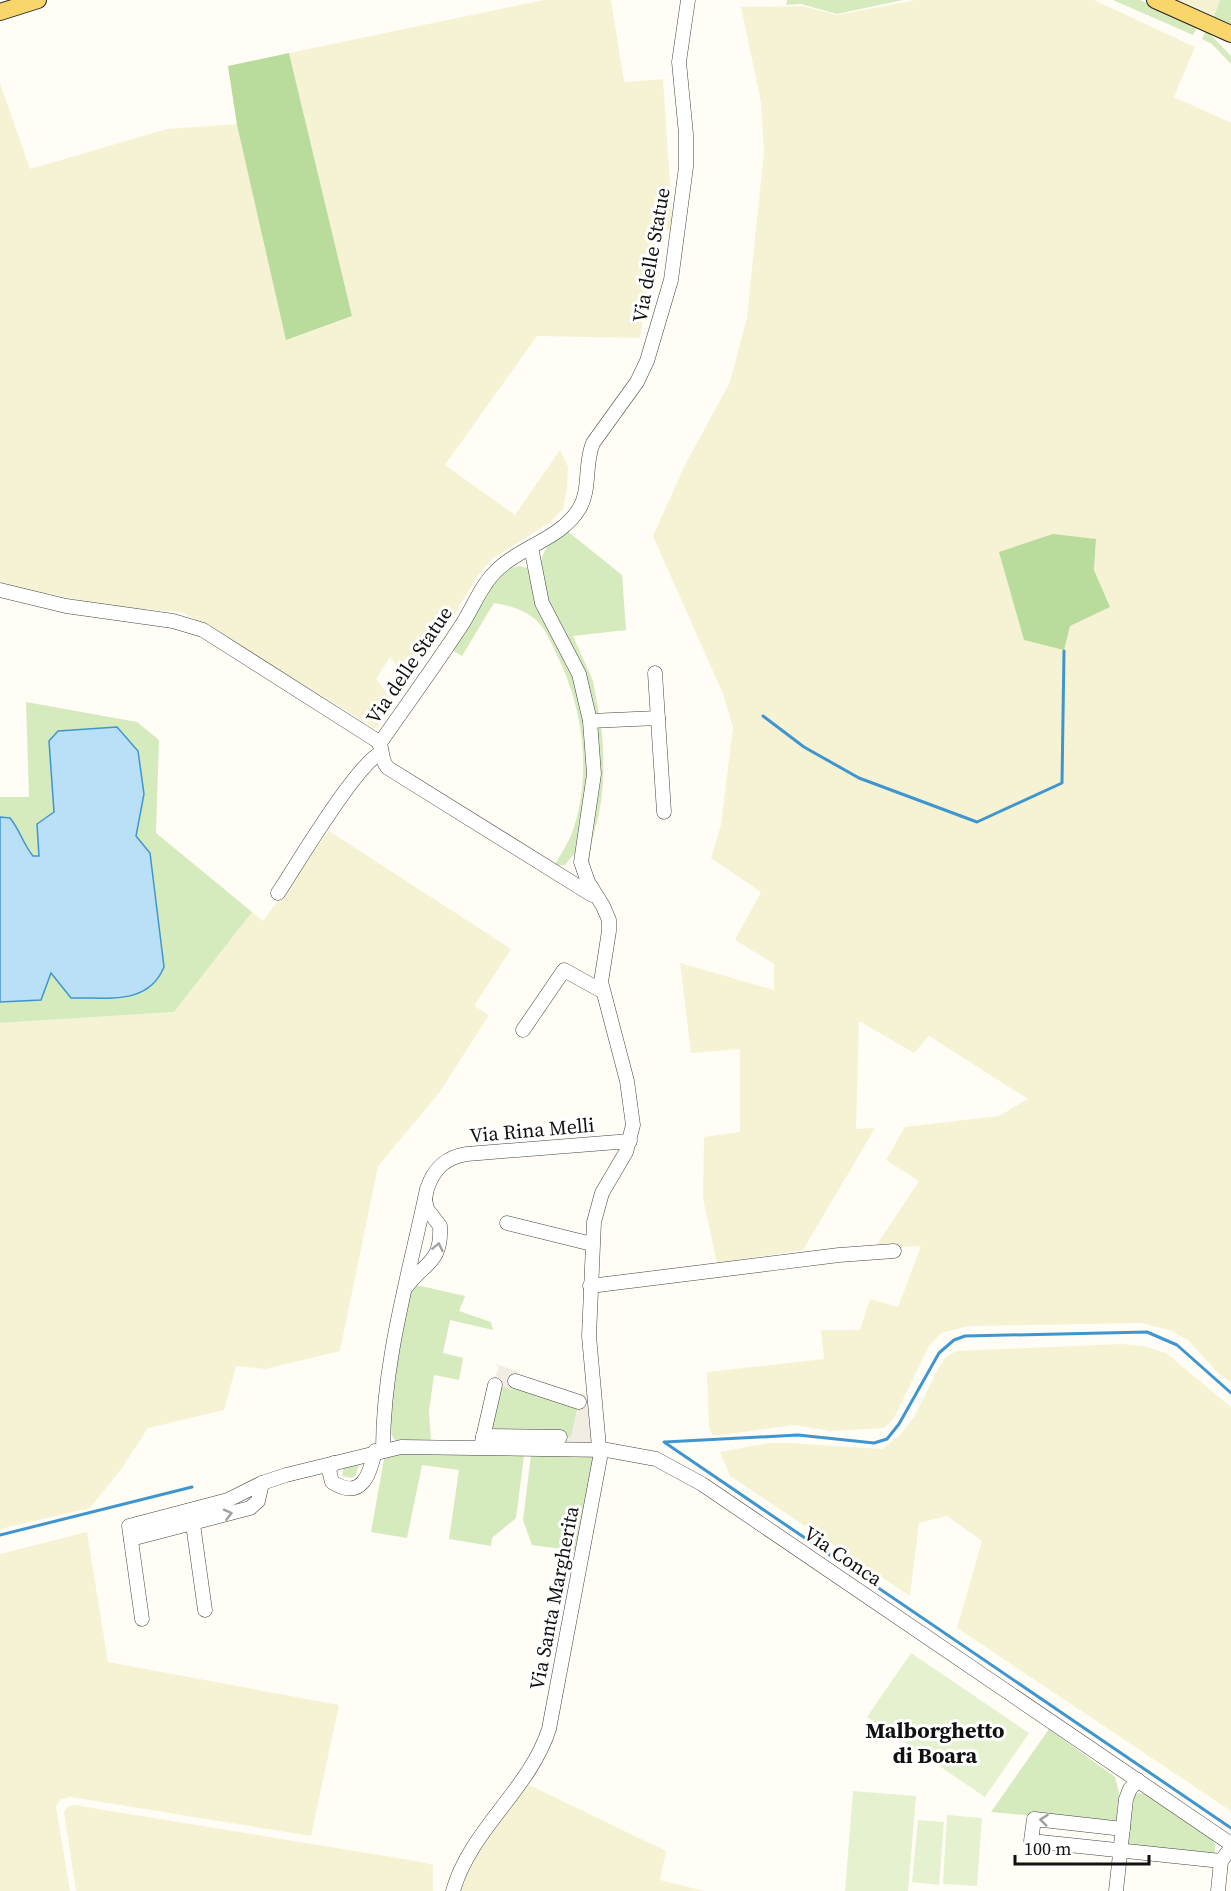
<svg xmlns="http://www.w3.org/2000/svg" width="1231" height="1891" viewBox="0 0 1231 1891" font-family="'Source Serif 4',serif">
<rect width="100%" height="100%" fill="#fffdf5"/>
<g fill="#f6f3d4" fill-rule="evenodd">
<polygon points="544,0 611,0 624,82 663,79 673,230 657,230 640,338 537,336 445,465 515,515 560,450 568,467 567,488 563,509 549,523 492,559 478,575 449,623 407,679 390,657 376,679 392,700 377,729 182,612 115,607 0,584 0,83 30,169 167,129 237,124 287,339 352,316 289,53"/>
<path d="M 916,0 L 1094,0 L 1195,47 L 1174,97 L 1231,123 L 1231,1383 L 1218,1373 L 1188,1340 L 1169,1330 L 1141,1323 L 969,1326 L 941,1333 L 929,1346 L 894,1418 L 884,1428 L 831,1431 L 795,1425 L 713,1436 L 709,1427 L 707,1372 L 824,1359 L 821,1330 L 860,1330 L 870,1299 L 898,1307 L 921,1246 L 874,1249 L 919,1181 L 886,1160 L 905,1127 L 999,1116 L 1028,1099 L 929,1036 L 914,1053 L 859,1021 L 856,1129 L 875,1128 L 803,1250 L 717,1263 L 703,1199 L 704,1137 L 740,1132 L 740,1049 L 691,1053 L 680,963 L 774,990 L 774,964 L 735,940 L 761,892 L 711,858 L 721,825 L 733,727 L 723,694 L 653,536 L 685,465 L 730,382 L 747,318 L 764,151 L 761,102 L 741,7 L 802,6 L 837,15 ZM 1096,539 L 1094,570 L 1110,607 L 1070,626 Z"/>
<polygon points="1172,0 1220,0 1213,19"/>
<polygon points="329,831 511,949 474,1006 489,1015 439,1093 378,1166 340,1351 265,1369 236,1366 224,1410 148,1428 122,1468 90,1508 0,1529 0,1023 174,1012 252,912 263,921"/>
<polygon points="1121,1344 1144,1346 1166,1353 1231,1407 1231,1811 957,1628 982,1541 947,1516 919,1523 910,1596 730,1476 720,1452 768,1443 790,1443 882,1449 901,1434 914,1417 939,1367 946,1357 956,1351"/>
<polygon points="87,1532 108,1662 339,1705 311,1836 71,1797 61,1799 56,1806 70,1891 0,1891 0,1554"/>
<polygon points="525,1783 666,1851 660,1880 704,1891 461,1891 467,1865"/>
<polygon points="74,1805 422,1862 433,1865 433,1891 76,1891 64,1812 67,1807"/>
</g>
<g fill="#d5ebbd">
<polygon points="787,0 903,0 837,14 801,4 786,5"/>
<polygon points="1113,0 1140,0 1198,26 1193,35"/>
<polygon points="1220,0 1231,0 1231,27 1213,19"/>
<polygon points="1206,30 1231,56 1231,64 1212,44 1202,39"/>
<path d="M 566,530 L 622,575 L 626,630 L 573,636 L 593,681 L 599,714 L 594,714 C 579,678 536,598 541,562 C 544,546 554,538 566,530 Z"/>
<path d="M 520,566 L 527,568 L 529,572 L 534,600 L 571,666 L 582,701 L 589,766 L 575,853 L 565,865 L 555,865 C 560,855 568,844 572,833 C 593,775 583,705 555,651 C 550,640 545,628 536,620 C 524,610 509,605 494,603 L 462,656 L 452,650 C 466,626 490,568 520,566 Z"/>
<path d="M 26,702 L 137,722 L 159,740 L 156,833 L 252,912 L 174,1012 L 0,1023 L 0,1002 L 41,1000 L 51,972 L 164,967 L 150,853 L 136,836 L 144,794 L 49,741 L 54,812 L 38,824 L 39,857 L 33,857 C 23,844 20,830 10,818 L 0,817 L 0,797 L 29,797 Z"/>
<path d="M 596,724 L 601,724 C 604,754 605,783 599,813 C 595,832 588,849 590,869 L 587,865 Z"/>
<path d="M 412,1284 L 465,1296 L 459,1311 L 491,1322 L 493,1330 L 450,1320 L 443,1353 L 463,1358 L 459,1380 L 434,1375 L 429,1411 L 431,1442 C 422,1442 401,1446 395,1440 C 378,1422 407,1310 412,1284 Z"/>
<polygon points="515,1381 579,1402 571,1437 483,1436 495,1385"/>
<polygon points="444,1451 524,1456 516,1518 492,1538 491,1546 449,1539 459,1470 422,1465 407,1538 371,1532 385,1454"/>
<polygon points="531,1455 595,1456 577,1551 532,1545 523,1520"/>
<polygon points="359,1464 356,1475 352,1478 342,1476 344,1467"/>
<polygon points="1049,1729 1115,1777 1119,1793 1116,1823 991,1812"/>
<polygon points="1139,1793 1146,1794 1211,1838 1215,1844 1215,1856 1124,1846 1129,1805 1135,1794"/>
</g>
<g fill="#b9dc9c">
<polygon points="289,53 352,316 286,340 237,125 228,66"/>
<polygon points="1053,534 1096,539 1094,570 1110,607 1070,626 1064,650 1024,640 999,552"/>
</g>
<g fill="#e6f2cf">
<polygon points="911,1653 1029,1733 985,1797 867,1717"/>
<polygon points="853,1791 916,1796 908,1891 845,1891"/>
<polygon points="947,1815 982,1818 977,1886 943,1884"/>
<polygon points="918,1820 944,1822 939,1885 912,1882"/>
</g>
<g fill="#f1ede2">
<polygon points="496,1364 518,1372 513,1390 491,1384 499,1368"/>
<polygon points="582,1393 594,1396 600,1444 559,1448 560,1437 571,1437"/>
</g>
<path fill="#b9e0f7" stroke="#3f96cf" stroke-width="1.5" d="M 117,727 L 138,751 L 144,794 L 136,836 L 150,853 L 164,967 C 148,1006 107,997 71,998 L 51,973 L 41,1000 L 0,1002 L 0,817 L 10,818 C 20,830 23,844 33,856 L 39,856 L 37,824 L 54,812 L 49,741 L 58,731 Z"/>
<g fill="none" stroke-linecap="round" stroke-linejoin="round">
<g stroke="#3f96cf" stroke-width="3">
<polyline points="763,716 804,747 859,778 977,822 1062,783 1064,651"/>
<polyline points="664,1442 1231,1828"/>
<polyline points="665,1442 798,1435 874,1443 887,1439 899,1424 939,1353 954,1340 965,1336 1147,1332 1177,1345 1231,1393"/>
<polyline points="0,1535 192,1487"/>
</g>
<g stroke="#444" stroke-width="15">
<g id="minor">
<path d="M 0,590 L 66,606 L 173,621 L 203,630 L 376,740 C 385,747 379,759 388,768 L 592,895"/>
<polyline points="655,673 664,812"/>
<polyline points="590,721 658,718"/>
<path d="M 380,743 C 407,704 435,666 461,626 C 473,608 480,587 495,572 C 519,547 561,539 579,509 C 591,490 584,464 593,443 L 637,382 L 647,361 L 671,280 L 686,167 L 686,134 L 679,62 L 688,0"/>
<path d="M 278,893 C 296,866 357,763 381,753"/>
<polyline points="523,1030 564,970 602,991"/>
<polyline points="507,1223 592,1244"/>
<path d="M 407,1286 C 425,1262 442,1263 440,1226 L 427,1209 L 425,1200"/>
<polyline points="590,1286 839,1255 894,1251"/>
<polyline points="515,1381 579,1402"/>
<polyline points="483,1436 560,1437"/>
<polyline points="482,1442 495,1385"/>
<path d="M 383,1449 C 383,1361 409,1275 427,1189 C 434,1168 446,1157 467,1154 L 630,1141"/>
<path d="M 334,1463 L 329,1470 L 332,1482 C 362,1501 370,1474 375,1451"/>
<polyline points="192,1517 205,1610"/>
<polyline points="131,1539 250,1508 258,1501 262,1483"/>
<polyline points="142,1619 129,1526 228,1500 262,1483 286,1475 401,1447 607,1450 656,1459 702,1484 1231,1844"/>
<polyline points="1123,1829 1034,1819 1031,1841 1221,1861"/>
<path d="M 453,1891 C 470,1830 530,1789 549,1729 L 600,1458 L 589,1336 L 594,1222 L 602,1193 L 626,1152 L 633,1125 L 627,1081 L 601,982 L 609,931 L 609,920 L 603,906 L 588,882 L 581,862 L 594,774 L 590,721 L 579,674 L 542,603 L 531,547"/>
<polyline points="1116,1891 1126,1799 1130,1789 1138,1780"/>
<polyline points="1218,1891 1221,1861 1231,1848"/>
</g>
</g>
<g stroke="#222" stroke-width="18">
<g id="major">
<polyline points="1155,0 1231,34"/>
<polyline points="0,12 38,0"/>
</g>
</g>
<use href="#minor" stroke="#fff" stroke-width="14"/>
<use href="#major" stroke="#f9d66b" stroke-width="16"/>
</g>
<defs><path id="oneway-chevron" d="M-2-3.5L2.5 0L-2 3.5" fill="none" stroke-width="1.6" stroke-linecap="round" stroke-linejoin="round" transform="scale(1.5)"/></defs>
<g stroke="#a0a0a0">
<use href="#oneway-chevron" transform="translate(438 1247) rotate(-78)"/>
<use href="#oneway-chevron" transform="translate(228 1514) rotate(-14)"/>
<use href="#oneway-chevron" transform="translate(1044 1820) rotate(-174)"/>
</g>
<g text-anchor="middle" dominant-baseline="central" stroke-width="6" stroke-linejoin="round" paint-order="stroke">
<g font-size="20" fill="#111" stroke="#fff">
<text transform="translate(651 255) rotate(-80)">Via delle Statue</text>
<text transform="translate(409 665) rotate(-56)">Via delle Statue</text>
<text transform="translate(532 1130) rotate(-5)">Via Rina Melli</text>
<text transform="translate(843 1556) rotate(34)">Via Conca</text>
<text transform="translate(554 1598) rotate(-79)">Via Santa Margherita</text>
</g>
<g font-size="22" font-weight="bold" fill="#111" stroke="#fff">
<text x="935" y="1730">Malborghetto<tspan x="935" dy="25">di Boara</tspan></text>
</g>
</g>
<path d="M1015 1855v9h134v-9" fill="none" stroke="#111111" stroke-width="3"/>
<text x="1024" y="1855" font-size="18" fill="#111111" stroke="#ffffff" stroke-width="4.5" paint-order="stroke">100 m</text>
</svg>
